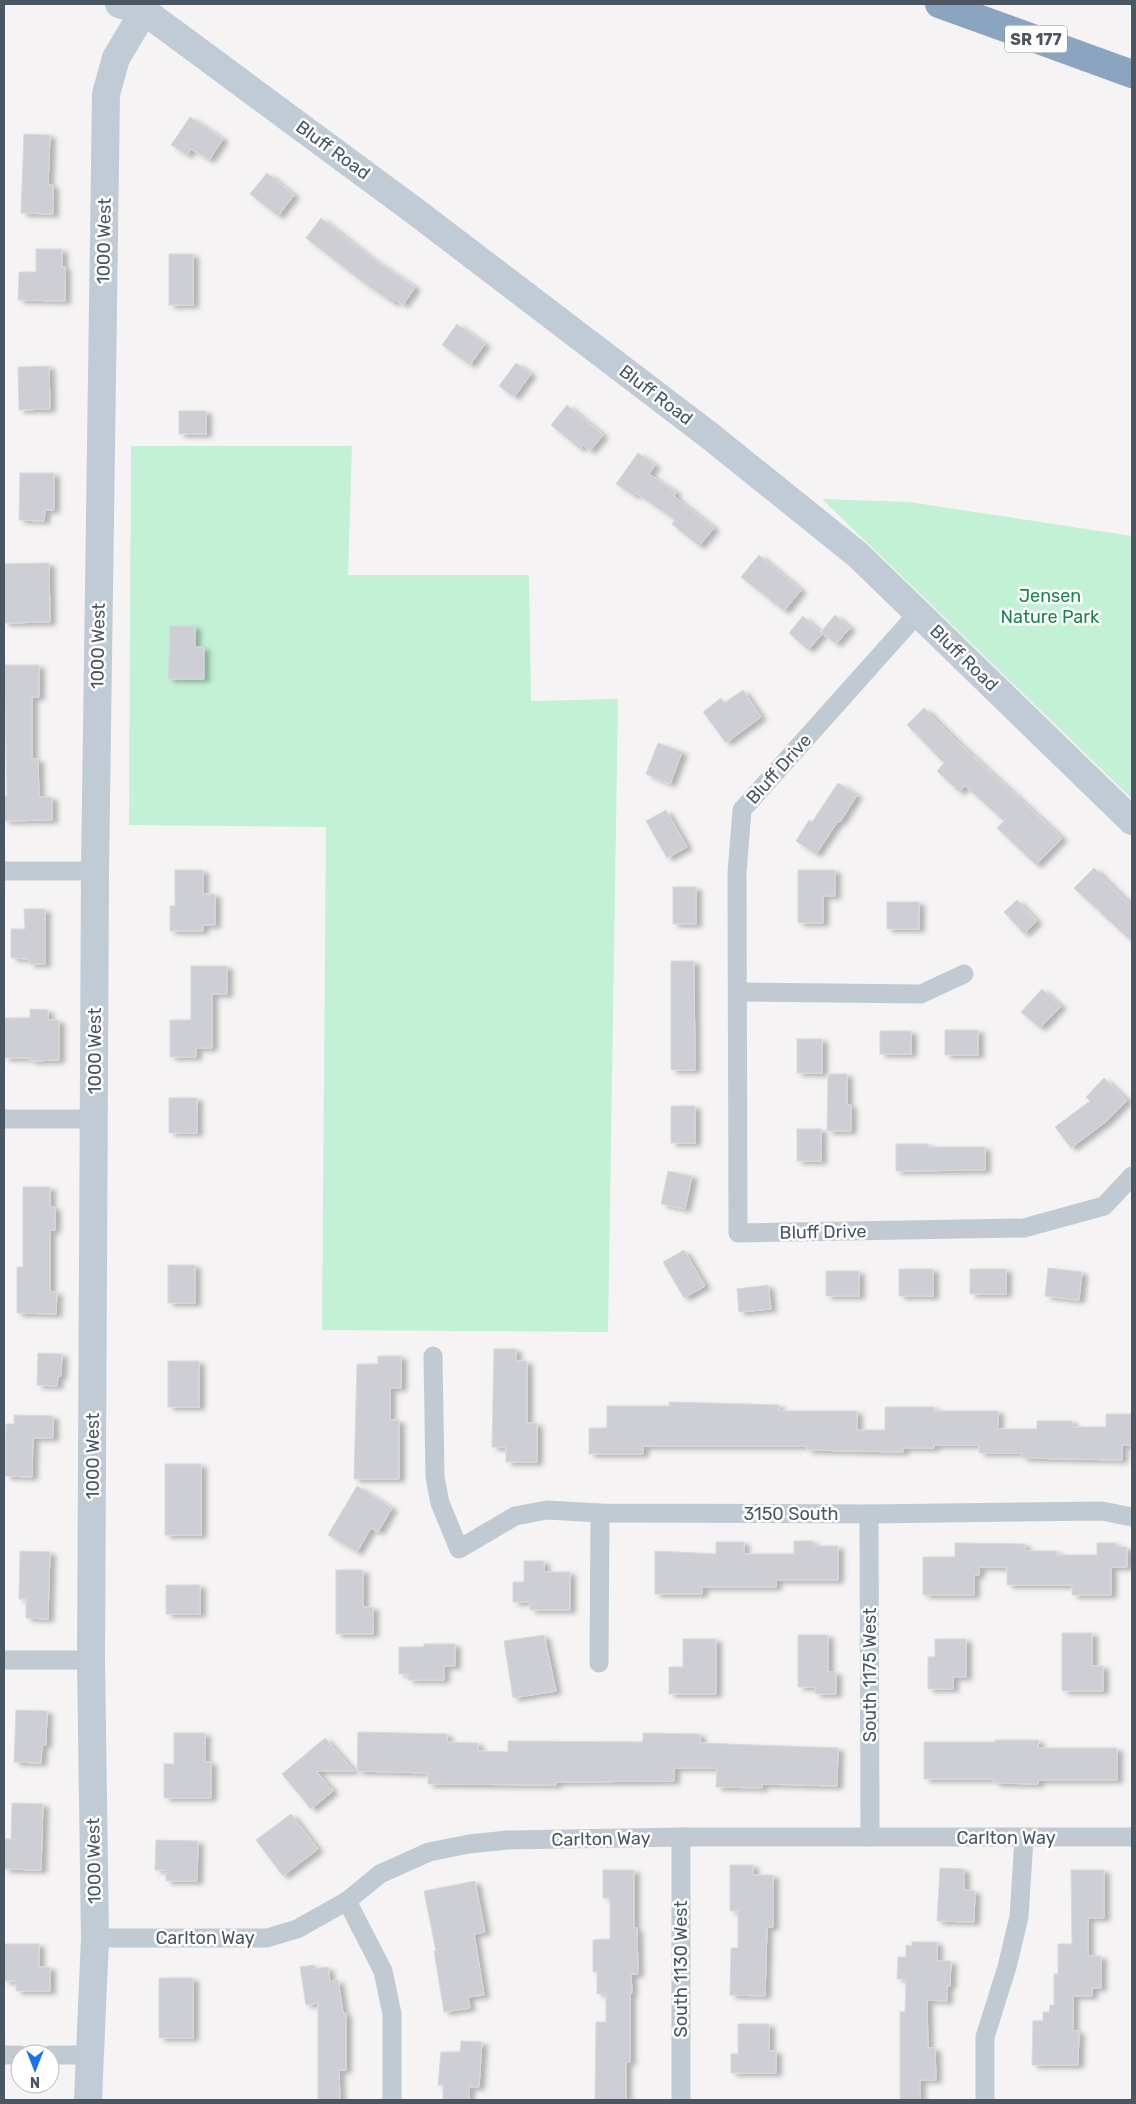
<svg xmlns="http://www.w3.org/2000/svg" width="1136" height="2104" viewBox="0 0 1136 2104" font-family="Rubik,sans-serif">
<defs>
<filter id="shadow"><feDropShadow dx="5.5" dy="3" stdDeviation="2.5" flood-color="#0004"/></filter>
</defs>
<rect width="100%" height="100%" fill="#f5f3f3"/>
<g fill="#c3f1d5">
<polygon points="131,446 352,446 348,575 529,575 531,701 618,699 608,1332 322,1330 326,827 129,825"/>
<polygon points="822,499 909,502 1132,536 1132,799"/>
</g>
<g fill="#cdcfd5" stroke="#d7d9de" filter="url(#shadow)">
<polygon points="190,117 223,139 209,160 191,149 187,155 171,145"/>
<polygon points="24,134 50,135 48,185 53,185 53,214 21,213"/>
<polygon points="267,173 294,195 278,216 250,194"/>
<polygon points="321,218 370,257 415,287 403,305 396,300 393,303 365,284 306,238"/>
<polygon points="36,249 62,249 62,267 65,267 65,301 18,300 19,272 36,272"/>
<rect x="169" y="254" width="24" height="51"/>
<polygon points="457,324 485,344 470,365 442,345"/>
<polygon points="516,363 531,374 514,397 499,386"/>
<polygon points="49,366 50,409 19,410 18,367"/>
<polygon points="567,405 603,435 590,451 583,445 580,449 551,425"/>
<rect x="179" y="411" width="27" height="23"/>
<polygon points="638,453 655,465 649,474 676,492 674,496 714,528 699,546 672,524 675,520 636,493 634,496 616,484"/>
<polygon points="20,473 54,473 54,510 45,510 44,521 19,520"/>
<polygon points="759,555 801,590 784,611 741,577"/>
<polygon points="49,563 50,622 4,623 4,564"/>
<polygon points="835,615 850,628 836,644 821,632"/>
<polygon points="803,616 822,634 808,650 789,633"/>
<polygon points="170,626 195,626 195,647 204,647 204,679 168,679"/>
<polygon points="4,665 39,665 39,697 32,697 32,759 38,759 39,797 52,797 52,820 4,821 4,796 7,796"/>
<polygon points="743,690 761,717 726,743 703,712 721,698 724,703"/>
<polygon points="924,708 961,745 1062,838 1036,865 997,828 1004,821 965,786 959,792 937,771 944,763 907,725"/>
<polygon points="658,743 682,752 670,784 646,774"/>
<polygon points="838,783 857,795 840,822 838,821 816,854 796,841 809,820 812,822"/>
<polygon points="666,810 687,847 667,858 646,821"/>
<polygon points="1094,868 1132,906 1132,942 1074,888"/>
<polygon points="175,870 203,870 203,894 215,894 215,925 203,925 203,931 170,931 170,906 175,906"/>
<polygon points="798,870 835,870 835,896 823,896 823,923 798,923"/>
<rect x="673" y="887" width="23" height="37"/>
<polygon points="1017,900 1037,921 1024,934 1004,912"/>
<rect x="887" y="902" width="32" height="27"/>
<polygon points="24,909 45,909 45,964 29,964 29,959 11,958 11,929 25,929"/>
<polygon points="671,961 694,961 695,1070 671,1070"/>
<polygon points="191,966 227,966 227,994 212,994 212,1048 196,1048 196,1057 170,1057 170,1020 191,1020"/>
<polygon points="1042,989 1061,1006 1040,1028 1021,1012"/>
<polygon points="30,1009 48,1010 48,1020 59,1020 59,1060 30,1061 30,1058 4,1058 4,1018 30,1018"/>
<rect x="945" y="1030" width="33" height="25"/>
<rect x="880" y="1031" width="31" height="23"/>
<rect x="797" y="1039" width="25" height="34"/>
<polygon points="828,1074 847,1074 847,1105 851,1105 851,1131 827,1131"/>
<polygon points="1104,1078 1127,1100 1108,1120 1071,1148 1055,1127 1090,1101 1086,1097"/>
<rect x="169" y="1098" width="28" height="35"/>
<rect x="671" y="1106" width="24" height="37"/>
<rect x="797" y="1129" width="24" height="32"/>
<polygon points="896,1144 928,1144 928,1147 985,1147 985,1170 896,1171"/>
<polygon points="668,1171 692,1176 685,1209 661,1204"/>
<polygon points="23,1187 50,1187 50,1207 55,1207 55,1230 50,1230 50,1292 57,1292 56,1314 17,1313 17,1267 23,1267"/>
<polygon points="684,1250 705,1286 684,1298 663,1262"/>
<rect x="168" y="1265" width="27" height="38"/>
<polygon points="1048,1268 1082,1272 1079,1300 1045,1296"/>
<rect x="899" y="1269" width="34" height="27"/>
<rect x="970" y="1269" width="36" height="25"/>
<rect x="826" y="1271" width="33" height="25"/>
<polygon points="768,1285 771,1309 739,1312 737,1289"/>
<polygon points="494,1349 516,1349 516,1361 527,1361 527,1423 537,1423 537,1462 506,1462 506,1447 492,1447"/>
<polygon points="38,1353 62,1354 61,1376 58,1376 57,1386 37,1385"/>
<polygon points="378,1356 401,1356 401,1388 390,1388 390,1420 399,1420 399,1479 354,1479 357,1364 378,1364"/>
<rect x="168" y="1361" width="31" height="46"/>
<polygon points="669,1402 779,1405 779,1411 857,1411 857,1430 885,1430 885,1407 934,1407 934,1411 998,1411 998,1429 1037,1429 1037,1421 1072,1421 1072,1427 1106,1427 1106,1414 1132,1414 1132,1445 1122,1445 1122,1460 1022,1458 1022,1453 979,1453 979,1445 934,1445 934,1448 903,1448 903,1452 807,1450 807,1446 643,1446 643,1454 589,1454 589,1428 607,1428 607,1406 669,1406"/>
<polygon points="14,1415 53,1416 53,1438 33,1438 32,1477 5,1476 6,1424 14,1424"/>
<rect x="165" y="1464" width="36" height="71"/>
<polygon points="357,1486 392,1508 378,1532 371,1528 357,1552 328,1535"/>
<polygon points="794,1541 813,1541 813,1546 838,1546 838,1580 776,1580 776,1587 702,1587 702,1594 655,1594 655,1551 716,1554 716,1542 744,1542 744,1554 794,1554"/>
<polygon points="955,1543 1025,1544 1025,1551 1057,1551 1057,1555 1097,1555 1097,1543 1116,1543 1116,1547 1127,1547 1127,1567 1111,1567 1111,1595 1072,1595 1072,1585 1007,1585 1007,1567 979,1567 979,1575 974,1575 974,1595 923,1595 923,1557 955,1557"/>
<polygon points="20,1551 50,1552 48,1619 26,1618 26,1599 19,1599"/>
<polygon points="524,1561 544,1561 544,1572 570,1572 570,1610 530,1610 530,1602 513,1602 513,1582 524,1582"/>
<polygon points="336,1570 363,1570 363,1607 373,1607 373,1634 336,1634"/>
<rect x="166" y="1585" width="34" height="29"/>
<polygon points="1062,1633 1092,1633 1092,1666 1103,1666 1103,1691 1062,1691"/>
<polygon points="544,1635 556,1691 513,1698 504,1641"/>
<polygon points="798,1635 828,1635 828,1672 836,1672 836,1694 815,1694 815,1687 798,1687"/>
<polygon points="683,1639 716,1639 716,1694 669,1694 669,1667 683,1667"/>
<polygon points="935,1639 966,1639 966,1677 953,1677 953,1689 928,1689 928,1657 935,1657"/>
<polygon points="424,1644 455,1644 455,1666 444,1666 444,1680 408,1680 408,1674 399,1674 399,1647 424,1647"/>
<polygon points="16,1710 47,1711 46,1745 42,1745 41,1763 14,1762"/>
<polygon points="358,1732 447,1734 447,1742 478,1743 478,1751 508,1752 508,1741 643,1742 643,1733 700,1734 700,1743 838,1748 837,1786 762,1784 762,1788 716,1787 717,1768 674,1768 674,1781 556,1782 556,1785 428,1784 428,1773 357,1771"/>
<polygon points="174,1733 205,1733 205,1762 211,1762 211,1798 164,1798 164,1764 174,1764"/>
<polygon points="325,1738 354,1771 316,1771 333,1791 311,1809 282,1774"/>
<polygon points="995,1740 1039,1740 1038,1748 1117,1748 1117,1780 1038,1780 1038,1784 994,1783 994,1779 924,1779 924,1742 995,1742"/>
<polygon points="12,1803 43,1804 41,1870 4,1869 4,1839 11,1839"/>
<polygon points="291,1814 318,1849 283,1876 256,1840"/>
<polygon points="156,1840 198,1841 197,1881 166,1881 166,1870 155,1870"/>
<polygon points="730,1865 753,1865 753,1875 773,1875 773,1927 767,1927 765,1996 730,1995 731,1948 738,1948 738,1911 730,1911"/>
<polygon points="940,1868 964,1869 964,1890 975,1891 974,1922 937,1921"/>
<polygon points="603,1870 634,1870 634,1928 637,1928 638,1974 631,1974 632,1993 630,1993 630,2062 626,2062 626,2100 595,2100 596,2022 606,2022 606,1993 597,1994 597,1972 593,1972 593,1940 610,1939 610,1898 603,1898"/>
<polygon points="1071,1870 1104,1870 1104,1918 1088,1918 1088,1956 1101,1956 1101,1988 1092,1988 1092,1996 1073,1996 1073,2031 1079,2031 1078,2065 1032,2065 1033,2021 1043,2021 1043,2012 1049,2012 1050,2005 1054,2005 1054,1974 1058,1974 1058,1944 1072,1944"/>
<polygon points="475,1881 485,1932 474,1934 484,1995 468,1997 470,2008 444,2012 434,1951 436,1951 424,1891"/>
<polygon points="912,1942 937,1942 937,1961 951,1961 950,1986 947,1986 947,2001 927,2000 928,2048 935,2048 936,2080 920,2080 920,2100 900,2100 900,2012 905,2012 906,1979 897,1979 898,1957 906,1957 906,1945 912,1946"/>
<polygon points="4,1944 39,1944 39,1967 50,1967 50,1991 16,1991 16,1981 4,1981"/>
<polygon points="315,1965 315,1969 328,1967 330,1982 338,1980 343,2013 346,2013 346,2070 339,2070 340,2100 318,2100 318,2003 306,2005 300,1967"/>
<rect x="159" y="1978" width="34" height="60"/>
<polygon points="738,2024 769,2024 769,2051 776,2051 776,2073 731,2073 731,2054 738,2054"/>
<polygon points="461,2041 482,2042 479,2087 469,2087 469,2100 443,2100 443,2085 438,2085 441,2052 460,2052"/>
</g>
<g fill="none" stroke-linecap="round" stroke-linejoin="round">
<g stroke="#c1cad2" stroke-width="19">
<polyline points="918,613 742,810 737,873 738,1233 1024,1228 1104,1206 1132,1176"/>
<polyline points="4,871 95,871"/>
<polyline points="738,992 921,994 964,974"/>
<polyline points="4,1119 95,1119"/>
<polyline points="433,1356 435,1477 440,1503 459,1549 515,1516 547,1510 600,1513 869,1514 1102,1511 1132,1517"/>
<polyline points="869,1514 870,1837"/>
<polyline points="4,1660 91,1660"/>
<polyline points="599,1663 600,1513"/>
<polyline points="347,1901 383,1971 392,2014 392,2100"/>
<polyline points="95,1938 267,1938 297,1929 347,1901 380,1874 429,1852 469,1844 508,1840 681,1837 1132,1837"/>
<polyline points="4,2055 20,2055"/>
<polyline points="50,2055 88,2055"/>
<polyline points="681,2100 681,1837"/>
<polyline points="985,2100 985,2037 1007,1967 1019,1917 1024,1839"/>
</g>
<g stroke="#c1cbd6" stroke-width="28">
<polyline points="119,4 144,11 416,212 710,436 858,555 1132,821"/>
<polyline points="88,2100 95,1938 91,1660 95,871 106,94 116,58 144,11"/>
</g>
<polyline stroke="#8ba5c1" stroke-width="28" points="939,4 1132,74"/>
</g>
<g text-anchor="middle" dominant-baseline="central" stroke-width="5" stroke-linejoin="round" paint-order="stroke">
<rect fill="#fff" stroke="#808990" stroke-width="1" x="1005" y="25.5" width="62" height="27" rx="4"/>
<g font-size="16" font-weight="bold" fill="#4a5661">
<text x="1036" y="39">SR 177</text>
</g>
<g font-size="18" fill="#4a5661" stroke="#fff">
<text transform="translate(333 150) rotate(36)">Bluff Road</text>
<text transform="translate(104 241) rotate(-89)">1000 West</text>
<text transform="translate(656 395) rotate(37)">Bluff Road</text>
<text transform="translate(98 646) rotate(-89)">1000 West</text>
<text transform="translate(964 658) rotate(44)">Bluff Road</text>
<text transform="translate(779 769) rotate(-48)">Bluff Drive</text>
<text transform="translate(95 1051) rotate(-90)">1000 West</text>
<text transform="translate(823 1232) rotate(-1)">Bluff Drive</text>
<text transform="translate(93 1456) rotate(-90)">1000 West</text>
<text x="791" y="1514">3150 South</text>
<text transform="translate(870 1675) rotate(-90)">South 1175 West</text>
<text x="1006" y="1838">Carlton Way</text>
<text transform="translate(601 1839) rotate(-1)">Carlton Way</text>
<text transform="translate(94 1861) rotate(-91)">1000 West</text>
<text x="205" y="1938">Carlton Way</text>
<text transform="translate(681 1969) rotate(-90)">South 1130 West</text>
</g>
<g font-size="18" fill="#17864f" stroke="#fff">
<text x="1050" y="596">Jensen<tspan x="1050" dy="21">Nature Park</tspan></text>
</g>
</g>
<rect width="1136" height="2104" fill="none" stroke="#4a5661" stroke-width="10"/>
<g transform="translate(35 2069) rotate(180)"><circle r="24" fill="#ffffff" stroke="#b7bbc0"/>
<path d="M0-4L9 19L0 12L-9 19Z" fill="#1a73e8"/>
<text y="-8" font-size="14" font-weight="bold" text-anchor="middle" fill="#4a5661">N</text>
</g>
</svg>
